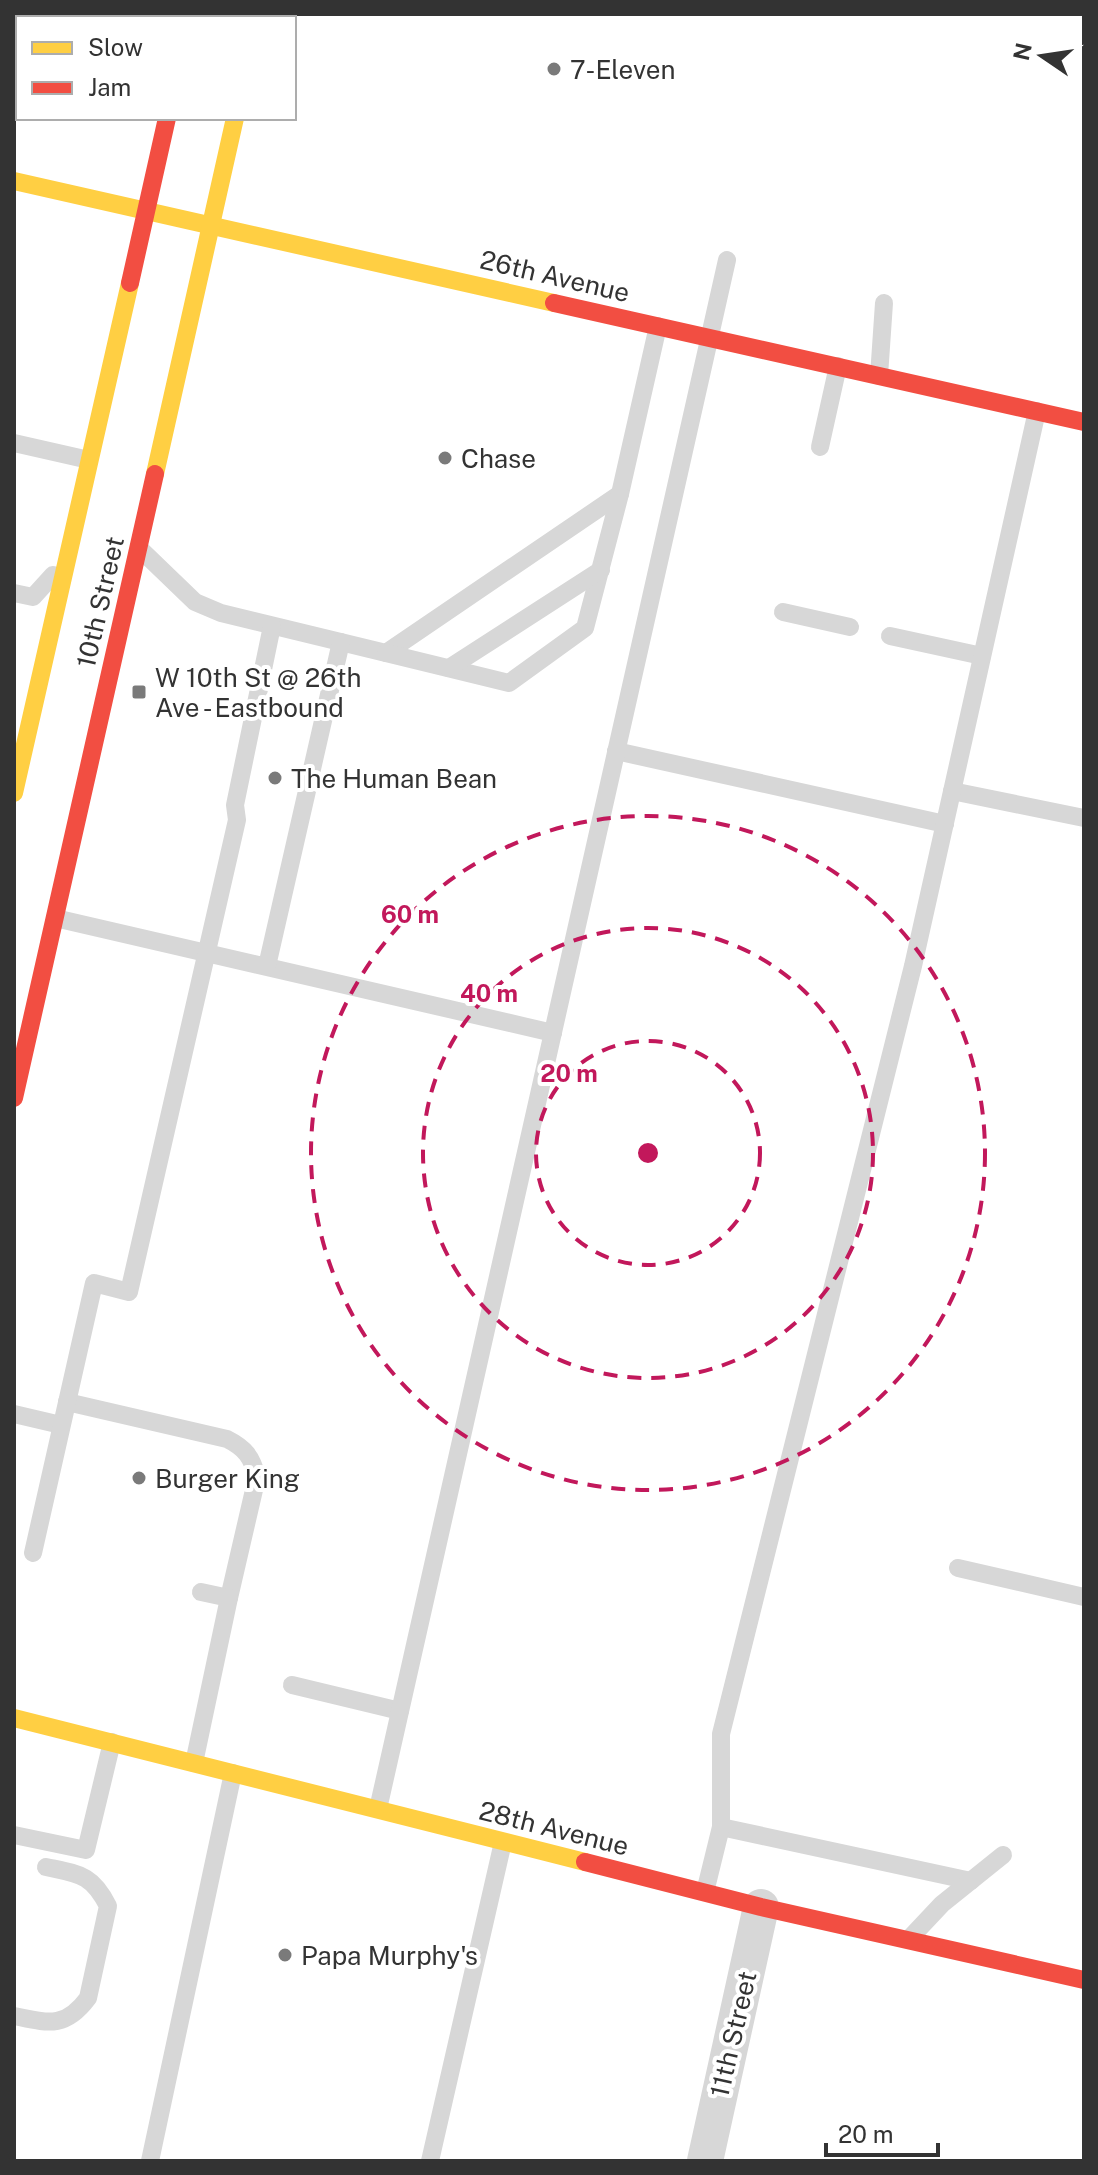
<svg xmlns="http://www.w3.org/2000/svg" width="1098" height="2175" viewBox="0 0 1098 2175" font-family="'Public Sans',sans-serif">
<rect width="100%" height="100%" fill="#fff"/>
<g fill="none" stroke-linecap="round" stroke-linejoin="round">
<g stroke="#d7d7d7" stroke-width="18">
<polyline points="879,376 884,303"/>
<polyline points="14,443 89,460"/>
<polyline points="820,447 838,366"/>
<polyline points="140,549 195,602 221,613 386,653 620,494 658,326"/>
<polyline points="14,593 33,597 53,575"/>
<polyline points="783,612 850,627"/>
<polyline points="890,636 982,656"/>
<polyline points="386,653 509,683 585,628 620,494"/>
<polyline points="449,668 601,570"/>
<polyline points="616,751 945,824"/>
<polyline points="952,791 1084,818"/>
<polyline points="55,918 553,1033"/>
<polyline points="267,966 341,642"/>
<path d="M 67,1402 L 227,1439 C 245,1448 252,1457 257,1477 L 229,1598"/>
<polyline points="14,1414 61,1425"/>
<polyline points="33,1553 94,1283 129,1292 237,820 235,805 272,626"/>
<polyline points="958,1568 1084,1597"/>
<polyline points="292,1685 400,1711"/>
<polyline points="194,1763 229,1598 201,1592"/>
<polyline points="378,1809 727,260"/>
<polyline points="721,1827 971,1881"/>
<polyline points="14,1835 86,1850 112,1742"/>
<polyline points="705,1892 721,1827 721,1734 913,966 1037,411"/>
<polyline points="910,1938 942,1904 1003,1855"/>
<path d="M 14,2016 C 48,2023 65,2029 88,1998 L 108,1906 C 92,1874 79,1874 46,1867"/>
<polyline points="150,2161 233,1773"/>
<polyline points="430,2161 503,1842"/>
</g>
<polyline stroke="#d7d7d7" stroke-width="36" points="705,2161 761,1907"/>
<g stroke="#ffcf43" stroke-width="18">
<polyline points="189,18 190,14"/>
<polyline points="257,18 258,14"/>
<polyline points="14,181 554,303"/>
<polyline points="155,474 235,118"/>
<polyline points="14,793 130,283"/>
<polyline points="14,1718 585,1862"/>
</g>
<g stroke="#f24e42" stroke-width="18">
<polyline points="130,283 167,118"/>
<polyline points="554,303 1084,422"/>
<polyline points="14,1098 155,474"/>
<polyline points="585,1862 761,1907 1084,1980"/>
</g>
</g>
<g fill="none" stroke="#c2185b" stroke-width="4" stroke-dasharray="14 10">
<circle cx="648" cy="1153" r="112"/>
<circle cx="648" cy="1153" r="225"/>
<circle cx="648" cy="1153" r="337"/>
</g>
<g fill="#7a7a7a" stroke="#fff" stroke-width="3">
<circle cx="554" cy="69" r="8"/>
<circle cx="445" cy="458" r="8"/>
<rect x="131" y="684" width="16" height="16" rx="4"/>
<circle cx="275" cy="778" r="8"/>
<circle cx="139" cy="1478" r="8"/>
<circle cx="285" cy="1955" r="8"/>
</g>
<g text-anchor="middle" dominant-baseline="central" stroke-width="8" stroke-linejoin="round" paint-order="stroke">
<g font-size="26" fill="#333" stroke="#fff" text-anchor="start">
<text x="570" y="69">7-Eleven</text>
<text x="461" y="458">Chase</text>
<text x="155" y="677">W 10th St @ 26th<tspan x="155" dy="30">Ave - Eastbound</tspan></text>
<text x="291" y="778">The Human Bean</text>
<text x="155" y="1478">Burger King</text>
<text x="301" y="1955">Papa Murphy's</text>
</g>
<g font-size="26" fill="#333" stroke="#fff">
<text transform="translate(555 276) rotate(13)">26th Avenue</text>
<text transform="translate(100 602) rotate(-77)">10th Street</text>
<text transform="translate(554 1828) rotate(14)">28th Avenue</text>
<text transform="translate(733 2034) rotate(-77)">11th Street</text>
</g>
</g>
<circle cx="648" cy="1153" r="12" fill="#c2185b" stroke="#fff" stroke-width="4"/>
<g font-size="24" text-anchor="middle" font-weight="bold" fill="#c2185b" stroke="#fff" stroke-width="8" stroke-linejoin="round" paint-order="stroke">
<text x="410" y="923">60 m</text>
<text x="489" y="1002">40 m</text>
<text x="569" y="1082">20 m</text>
</g>
<rect width="1098" height="2175" fill="none" stroke="#333333" stroke-width="32"/>
<rect x="16" y="16" width="280" height="104" fill="#ffffff" stroke="#adadad" stroke-width="2"/>
<rect x="32" y="42" width="40" height="12" fill="#ffcf43" stroke="#adadad" stroke-width="2"/>
<text x="88" y="56" font-size="24" fill="#333333">Slow</text>
<rect x="32" y="82" width="40" height="12" fill="#f24e42" stroke="#adadad" stroke-width="2"/>
<text x="88" y="96" font-size="24" fill="#333333">Jam</text>
<g transform="translate(1042 56) rotate(283)" stroke="#ffffff" stroke-width="6" paint-order="stroke">
<path d="M0-6L14 30L0 20L-14 30Z" fill="#333333"/>
<text y="-12" font-size="22" font-weight="bold" text-anchor="middle" fill="#333333">N</text>
</g>
<path d="M826 2143v12h112v-12" fill="none" stroke="#333333" stroke-width="4"/>
<text x="838" y="2143" font-size="24" fill="#333333" stroke="#ffffff" stroke-width="6" paint-order="stroke">20 m</text>
</svg>
